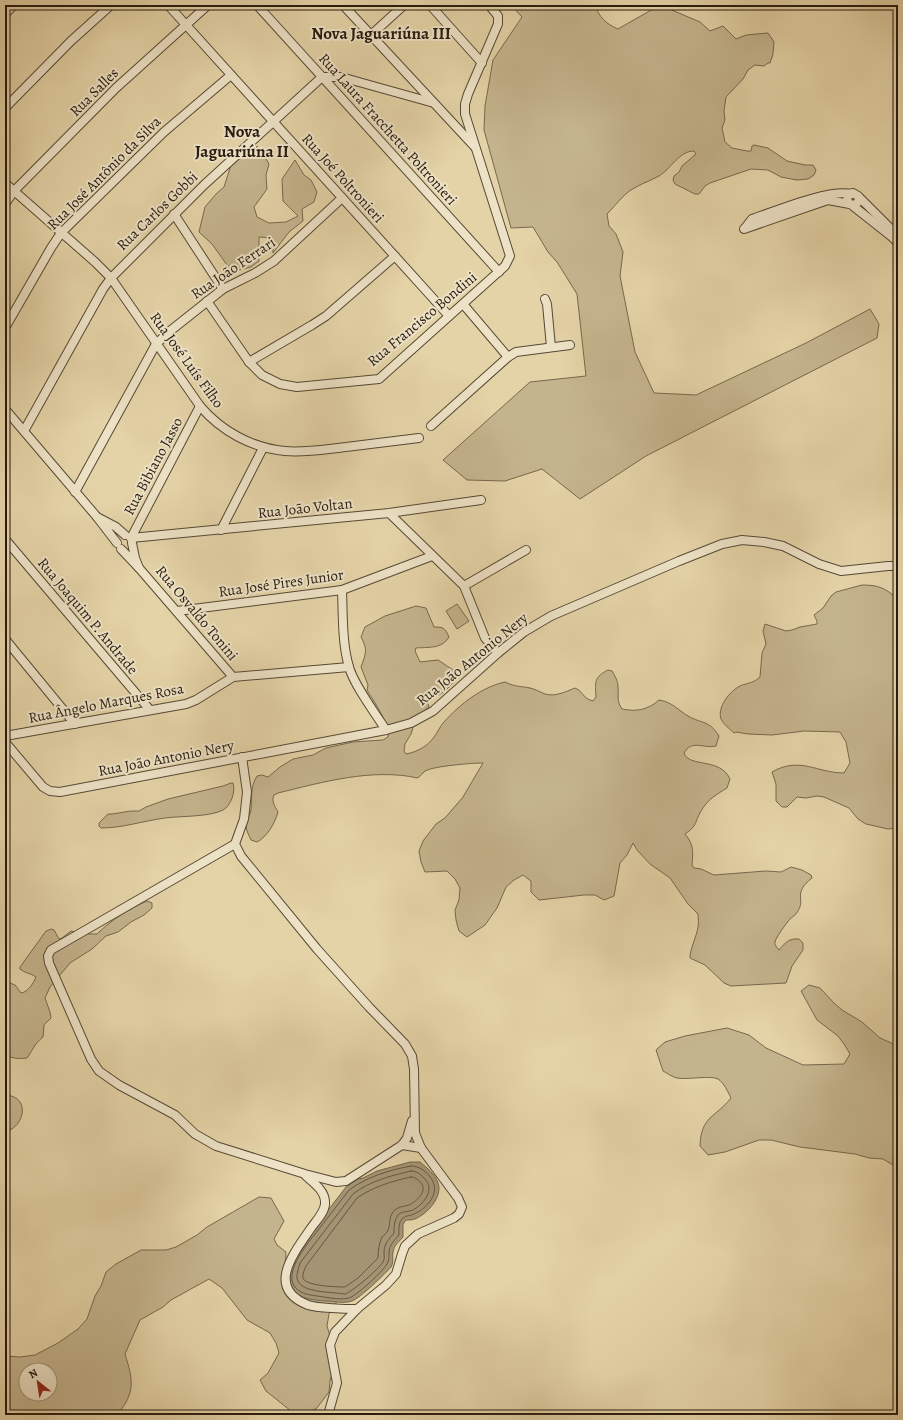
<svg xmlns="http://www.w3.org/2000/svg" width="903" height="1420" viewBox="0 0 903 1420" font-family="Alegreya,serif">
<rect width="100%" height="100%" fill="#e4d3a7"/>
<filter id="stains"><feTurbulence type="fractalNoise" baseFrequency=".005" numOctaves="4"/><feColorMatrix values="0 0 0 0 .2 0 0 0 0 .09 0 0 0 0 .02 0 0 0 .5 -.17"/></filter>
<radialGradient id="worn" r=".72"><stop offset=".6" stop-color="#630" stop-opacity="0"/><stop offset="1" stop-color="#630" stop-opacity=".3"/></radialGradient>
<g fill="#c4b48d" stroke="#76684e" fill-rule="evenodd">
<path d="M 511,5 L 595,5 C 599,17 606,24 618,29 L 660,5 L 700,22 L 710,31 L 723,26 L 736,39 L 746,35 L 768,33 L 774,42 L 773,54 L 770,63 L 768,63 L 764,66 L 755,65 L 748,70 L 743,79 L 726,97 L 724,111 L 725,120 L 722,128 L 725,142 L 732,148 L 747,151 L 751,151 L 752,146 L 754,145 L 768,148 L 787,161 L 805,165 L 813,165 L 816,170 L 814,175 L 808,179 L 797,180 L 781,177 L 768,170 L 751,169 L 710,183 L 705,186 L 699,194 L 695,194 L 675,184 L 673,180 L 674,176 L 679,172 L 682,166 L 696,154 L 694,151 C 679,151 672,168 659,176 C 650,181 640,184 631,190 C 622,196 615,206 607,214 L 609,226 L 616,234 L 623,252 L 620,276 L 635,352 L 654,393 L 696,395 L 806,343 L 870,309 L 879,324 L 877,338 L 646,456 L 580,499 L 542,469 L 505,481 L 467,480 L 443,460 L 530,382 L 586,376 L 577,294 L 557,262 L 548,252 L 533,227 L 511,228 L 484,130 L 485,106 L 493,60 L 522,17 Z"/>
<polygon points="257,146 263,154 269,164 266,175 267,189 254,207 257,217 269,223 286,222 298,216 283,201 282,179 295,160 304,175 311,180 317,192 314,202 302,209 303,221 289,232 273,253 272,238 259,237 259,261 251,267 239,270 227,265 212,244 199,232 205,207 216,194 224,187 231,165 243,156 251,158"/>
<path d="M 862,585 C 879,585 885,588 898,599 L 898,828 L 888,829 L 866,824 L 858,819 L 849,808 L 824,797 L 817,796 L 806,798 L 797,797 L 787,807 L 782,807 L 776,801 L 776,784 L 772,772 C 800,756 817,773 844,773 L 850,763 L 846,742 L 840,732 L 804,731 L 772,735 L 748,734 L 736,732 L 734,733 C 730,729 723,724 721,719 C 717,707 730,691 740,686 C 747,683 754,683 760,677 L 762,653 L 766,644 L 763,631 L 765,624 L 786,631 L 792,630 L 800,627 L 817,624 L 817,621 L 814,615 L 823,608 L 831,596 L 836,592 Z"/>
<polygon points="457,604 469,621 457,629 446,611"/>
<path d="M 416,606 L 426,608 L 434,627 C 444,627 445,628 449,637 C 442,649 429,647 416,648 L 415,651 L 420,662 L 438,660 L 456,672 L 457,676 C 453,684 440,699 430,696 C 427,695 426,694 424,693 L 429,707 L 416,718 L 411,734 L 405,744 L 404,751 L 406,754 C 417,752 428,746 434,737 C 438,732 440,726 444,722 C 460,704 482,687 505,682 C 515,687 520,686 530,688 C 535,689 540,692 545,694 C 555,697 565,692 575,688 C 584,692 582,698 593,701 L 596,697 C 595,682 594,677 608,670 L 612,671 C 615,676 618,681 618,687 C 619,696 616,700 622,709 C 636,712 648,710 659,700 C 672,702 678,710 688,716 C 702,724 709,720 719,736 L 716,746 C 703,749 692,739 684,753 C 689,768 720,757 730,779 L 727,788 C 717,794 707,800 701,811 C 694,823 698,825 685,834 C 694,845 693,851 692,865 L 694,868 L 701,869 L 714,875 L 766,871 L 781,872 L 791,867 L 802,870 L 811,875 L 812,878 C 792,894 806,898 798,911 C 796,915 792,917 789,920 C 786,924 776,937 775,942 C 774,945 777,947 779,950 C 785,943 789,938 799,939 L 803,943 L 803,950 L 792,966 L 786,983 L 731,986 L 724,983 L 705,965 L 690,958 C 689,952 697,935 698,927 C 699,923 698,918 698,914 L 688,904 L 670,878 L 650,864 L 637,850 L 633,843 L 627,855 L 620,863 L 614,896 L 604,900 L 595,895 L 584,895 L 539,900 L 531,892 L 531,881 L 523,875 L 514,880 L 506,887 L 497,908 L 485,925 L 467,937 L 459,931 L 456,920 L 455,910 L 459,900 L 460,888 L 455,879 L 447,871 L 425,872 L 421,862 L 419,851 L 423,841 L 436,824 L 445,818 L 463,797 L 483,763 C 472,763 434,766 425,771 C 423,773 420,776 418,778 C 372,768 323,782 278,793 L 274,795 C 271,802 275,806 278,812 C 275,823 267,837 257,842 L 251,840 C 249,835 246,831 246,825 C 247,820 250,815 251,810 C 252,798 250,787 257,776 L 262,775 L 268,777 L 280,767 L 293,759 L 313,755 L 326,748 L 353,742 L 383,740 L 388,737 C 391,726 373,700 367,690 L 368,685 L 361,667 C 366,653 368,650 361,637 L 365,627 L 385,616 Z"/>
<path d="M 231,783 L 233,783 C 236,791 231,806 223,810 C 210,817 180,816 165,818 C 143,821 122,828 101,828 L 99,826 L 99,823 L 108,814 L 112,814 L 131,811 L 139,811 L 146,807 L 168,799 L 223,786 Z"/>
<path d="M 147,901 L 152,903 L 152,908 L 144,915 L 131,922 L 118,932 L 106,936 L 92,949 L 70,963 L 50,987 L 45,998 L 50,1012 L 51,1018 L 44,1025 L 43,1037 C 34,1044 33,1050 27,1058 C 20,1059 11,1059 5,1054 L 5,981 L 15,985 L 21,993 C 28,992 33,984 36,977 C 31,973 24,973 20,969 L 20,967 L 46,931 L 51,929 L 54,930 L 59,939 L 62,938 L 71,931 L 81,934 L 97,934 C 111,920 129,909 147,901 Z"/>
<path d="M 809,985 L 820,988 L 834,1003 L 842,1010 L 862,1022 L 880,1038 L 898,1046 L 898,1168 L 883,1159 L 869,1158 L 855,1154 L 800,1147 L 771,1140 L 759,1140 L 725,1152 L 708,1155 L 700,1146 C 701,1116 715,1118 731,1098 C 728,1092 724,1083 718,1079 C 710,1075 688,1080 677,1078 C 672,1077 667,1073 663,1071 L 656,1050 L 665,1042 L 685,1036 L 727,1028 L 749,1035 L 766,1048 L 803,1065 L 844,1064 L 850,1054 L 844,1044 L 838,1036 L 817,1020 L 801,991 Z"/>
<path d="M 5,1095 C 31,1096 25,1127 5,1132 Z"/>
<path d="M 259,1197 L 271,1198 L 284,1221 L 274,1239 L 277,1245 L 286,1252 L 285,1276 L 343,1292 L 329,1314 L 327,1326 L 333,1346 L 333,1370 L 330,1381 L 329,1392 L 316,1409 L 302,1414 L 291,1411 L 266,1391 L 260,1380 L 268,1373 L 279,1353 L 276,1343 L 270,1333 L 247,1320 L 222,1288 L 209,1279 L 171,1300 L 163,1307 L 140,1320 L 125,1354 C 133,1380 136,1392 117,1415 L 5,1415 L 5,1356 L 20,1357 L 35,1355 L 58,1343 L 78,1329 L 87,1319 L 95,1296 L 101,1286 L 106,1272 L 116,1264 L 141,1250 L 166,1250 L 176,1247 L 197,1235 L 207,1227 ZM 26,1370 L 50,1370 L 50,1394 L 26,1394 Z"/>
</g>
<path fill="#a49473" stroke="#72644b" d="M 410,1162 L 420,1162 C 427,1168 435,1174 438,1183 C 443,1197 427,1214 415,1219 C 412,1220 409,1220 406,1220 L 403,1224 L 403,1237 C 399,1242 394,1245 393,1252 C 392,1257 394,1262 391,1267 C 386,1273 359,1299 352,1301 C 344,1304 333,1301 325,1301 C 306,1299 299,1299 288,1283 L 292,1259 L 299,1248 L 346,1187 L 358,1179 L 363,1178 L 377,1171 Z"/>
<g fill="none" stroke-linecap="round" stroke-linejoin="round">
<g stroke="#665841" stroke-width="1">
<path d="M 411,1166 C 419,1166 426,1171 431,1178 C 441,1192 428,1208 414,1214 C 411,1216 406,1215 403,1218 C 398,1222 399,1230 399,1235 C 394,1241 389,1245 389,1253 C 389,1257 389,1259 388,1262 C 385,1270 361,1291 353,1296 C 345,1302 327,1297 317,1296 C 268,1291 303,1249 319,1229 C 329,1216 339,1203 349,1190 C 367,1177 389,1170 411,1166 Z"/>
<path d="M 411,1171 C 417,1171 420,1174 424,1178 C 436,1189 424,1204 413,1210 C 408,1212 402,1211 398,1215 C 394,1221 394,1227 394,1233 C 389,1239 384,1244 384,1252 C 384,1255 385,1259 383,1262 C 379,1269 352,1292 345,1294 C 333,1292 303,1293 298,1281 C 295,1276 299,1268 300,1263 L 353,1194 C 370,1181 390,1176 411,1171 Z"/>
<path d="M 411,1177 C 415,1177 419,1180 421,1183 C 428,1191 416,1202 409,1205 C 403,1207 398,1206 393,1212 C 388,1220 391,1223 388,1230 C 387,1233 384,1235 382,1237 C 379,1244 378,1251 378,1258 L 358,1278 L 345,1287 C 337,1287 305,1286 303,1278 C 302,1274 305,1269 306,1266 L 357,1198 C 373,1187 392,1181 411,1177 Z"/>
</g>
<g stroke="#564935" stroke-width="10">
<g id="minor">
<polyline points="168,5 449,316"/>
<polyline points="257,5 499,272"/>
<polyline points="343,5 474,146"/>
<polyline points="430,5 482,63"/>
<polyline points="5,14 14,5"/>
<polyline points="370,36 404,5"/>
<polyline points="5,108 71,41 111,5"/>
<path d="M 5,183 L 95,262 L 111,278 L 200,406 C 221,431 252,448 285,451 C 305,453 326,449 346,447 C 370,444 394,441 419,438"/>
<polyline points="859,197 897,235"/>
<polyline points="5,204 14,191 116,88 208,5"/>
<polyline points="853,206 891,236 898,243"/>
<polyline points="174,214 223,289"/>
<path d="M 745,228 L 752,219 C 776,211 828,189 851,194"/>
<polyline points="744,229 828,200 855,205 859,201 858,196 853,193 849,194 847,200 849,204"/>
<polyline points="545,299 547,304 551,347"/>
<polyline points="207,301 249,362 262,375 280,384 297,387 379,379 505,266 510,256 465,114 465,104 468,94 498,24 498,16 489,5"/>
<polyline points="463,304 508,357 516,352 570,345"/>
<polyline points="5,328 51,248 61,233 164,132 231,75"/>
<polyline points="249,362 312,325 326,316 395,256"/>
<polyline points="5,409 97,517"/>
<polyline points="431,426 508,357"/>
<polyline points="24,431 103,289 111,278 204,185 322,77 341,77 434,103"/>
<polyline points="75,492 156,344 170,331 223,289 255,273 274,261 342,198"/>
<polyline points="389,513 464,586 485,638 498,653"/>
<polyline points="221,530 263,448"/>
<polyline points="131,538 389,513 481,500"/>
<polyline points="131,538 200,406"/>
<polyline points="5,539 150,710"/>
<polyline points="117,543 97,517 116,527 125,535"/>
<polyline points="121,549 139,568 135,558 132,543"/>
<polyline points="139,568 233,677"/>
<polyline points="464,586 526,550"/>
<path d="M 342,590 C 343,615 342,643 349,667 C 354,685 375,713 386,730"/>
<polyline points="177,611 342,590 432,556"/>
<polyline points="5,639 75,724"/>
<polyline points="5,736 186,704 196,700 233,677 349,667"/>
<polyline points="5,742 43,787 50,791 60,792 386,730 411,723 433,711 498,653 524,632 551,616 679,561 722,544 742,540 764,542 783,546 819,564 841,571 888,566 898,566"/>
<polyline points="242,757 247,792 244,819 235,844 241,856 317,949 369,1007 405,1044 412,1056 414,1069 415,1133 421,1148 458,1198 462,1207 459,1214 454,1218 418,1234 405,1246 402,1254 396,1274 386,1285 357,1309 335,1332 330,1345 337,1383 328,1415"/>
<polyline points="235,844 51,950 48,956 49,963 91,1059 99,1071 119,1085 175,1115 195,1134 216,1146 305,1174 336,1182 346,1181 402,1145 407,1138 412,1121"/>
<polyline points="402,1145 421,1148"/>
<path d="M 306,1176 C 314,1183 325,1191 325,1202 C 326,1211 316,1221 311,1228 C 294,1253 265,1288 308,1305 C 317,1308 346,1309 357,1309"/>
</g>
</g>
<use href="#minor" stroke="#ede2c6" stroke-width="8"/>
</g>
<g text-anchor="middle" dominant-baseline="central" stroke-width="4" stroke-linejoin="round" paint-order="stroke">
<g font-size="15" fill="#271b0f" stroke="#ede2c6">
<text transform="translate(94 92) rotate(-45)">Rua Salles</text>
<text transform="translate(388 129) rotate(48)">Rua Laura Fracchetta Poltronieri</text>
<text transform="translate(104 173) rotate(-45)">Rua José Antônio da Silva</text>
<text transform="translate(343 178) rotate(48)">Rua Joé Poltronieri</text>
<text transform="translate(157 211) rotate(-44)">Rua Carlos Gobbi</text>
<text transform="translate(233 268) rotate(-34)">Rua João Ferrari</text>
<text transform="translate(422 319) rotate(-40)">Rua Francisco Bondini</text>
<text transform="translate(187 360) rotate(54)">Rua José Luís Filho</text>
<text transform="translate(153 466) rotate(-62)">Rua Bibiano Jasso</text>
<text transform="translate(305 508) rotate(-6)">Rua João Voltan</text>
<text transform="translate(281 583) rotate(-8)">Rua José Pires Junior</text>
<text transform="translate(197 613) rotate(50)">Rua Osvaldo Tonini</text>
<text transform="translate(88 616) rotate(50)">Rua Joaquim P. Andrade</text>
<text transform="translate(472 659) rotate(-39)">Rua João Antonio Nery</text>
<text transform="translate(106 703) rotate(-11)">Rua Ângelo Marques Rosa</text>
<text transform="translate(166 758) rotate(-11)">Rua João Antonio Nery</text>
</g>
<g font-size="17" font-weight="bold" fill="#271b0f" stroke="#ede2c6">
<text x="381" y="33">Nova Jaguariúna III</text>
<text x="242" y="131">Nova<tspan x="242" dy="20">Jaguariúna II</tspan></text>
</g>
</g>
<rect width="903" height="1420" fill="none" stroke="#e4d3a7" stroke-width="20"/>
<rect x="6" y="6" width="891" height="1408" fill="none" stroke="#271b0f" stroke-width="2"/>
<rect x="10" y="10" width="883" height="1400" fill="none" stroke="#271b0f"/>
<g transform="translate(38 1382) rotate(330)"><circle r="19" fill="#ede2c6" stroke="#9e927d"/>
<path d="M0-3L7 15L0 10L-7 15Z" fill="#8f2418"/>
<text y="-6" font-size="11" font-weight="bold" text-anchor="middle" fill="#271b0f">N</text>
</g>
<rect width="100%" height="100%" filter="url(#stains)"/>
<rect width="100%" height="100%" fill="url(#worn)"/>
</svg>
